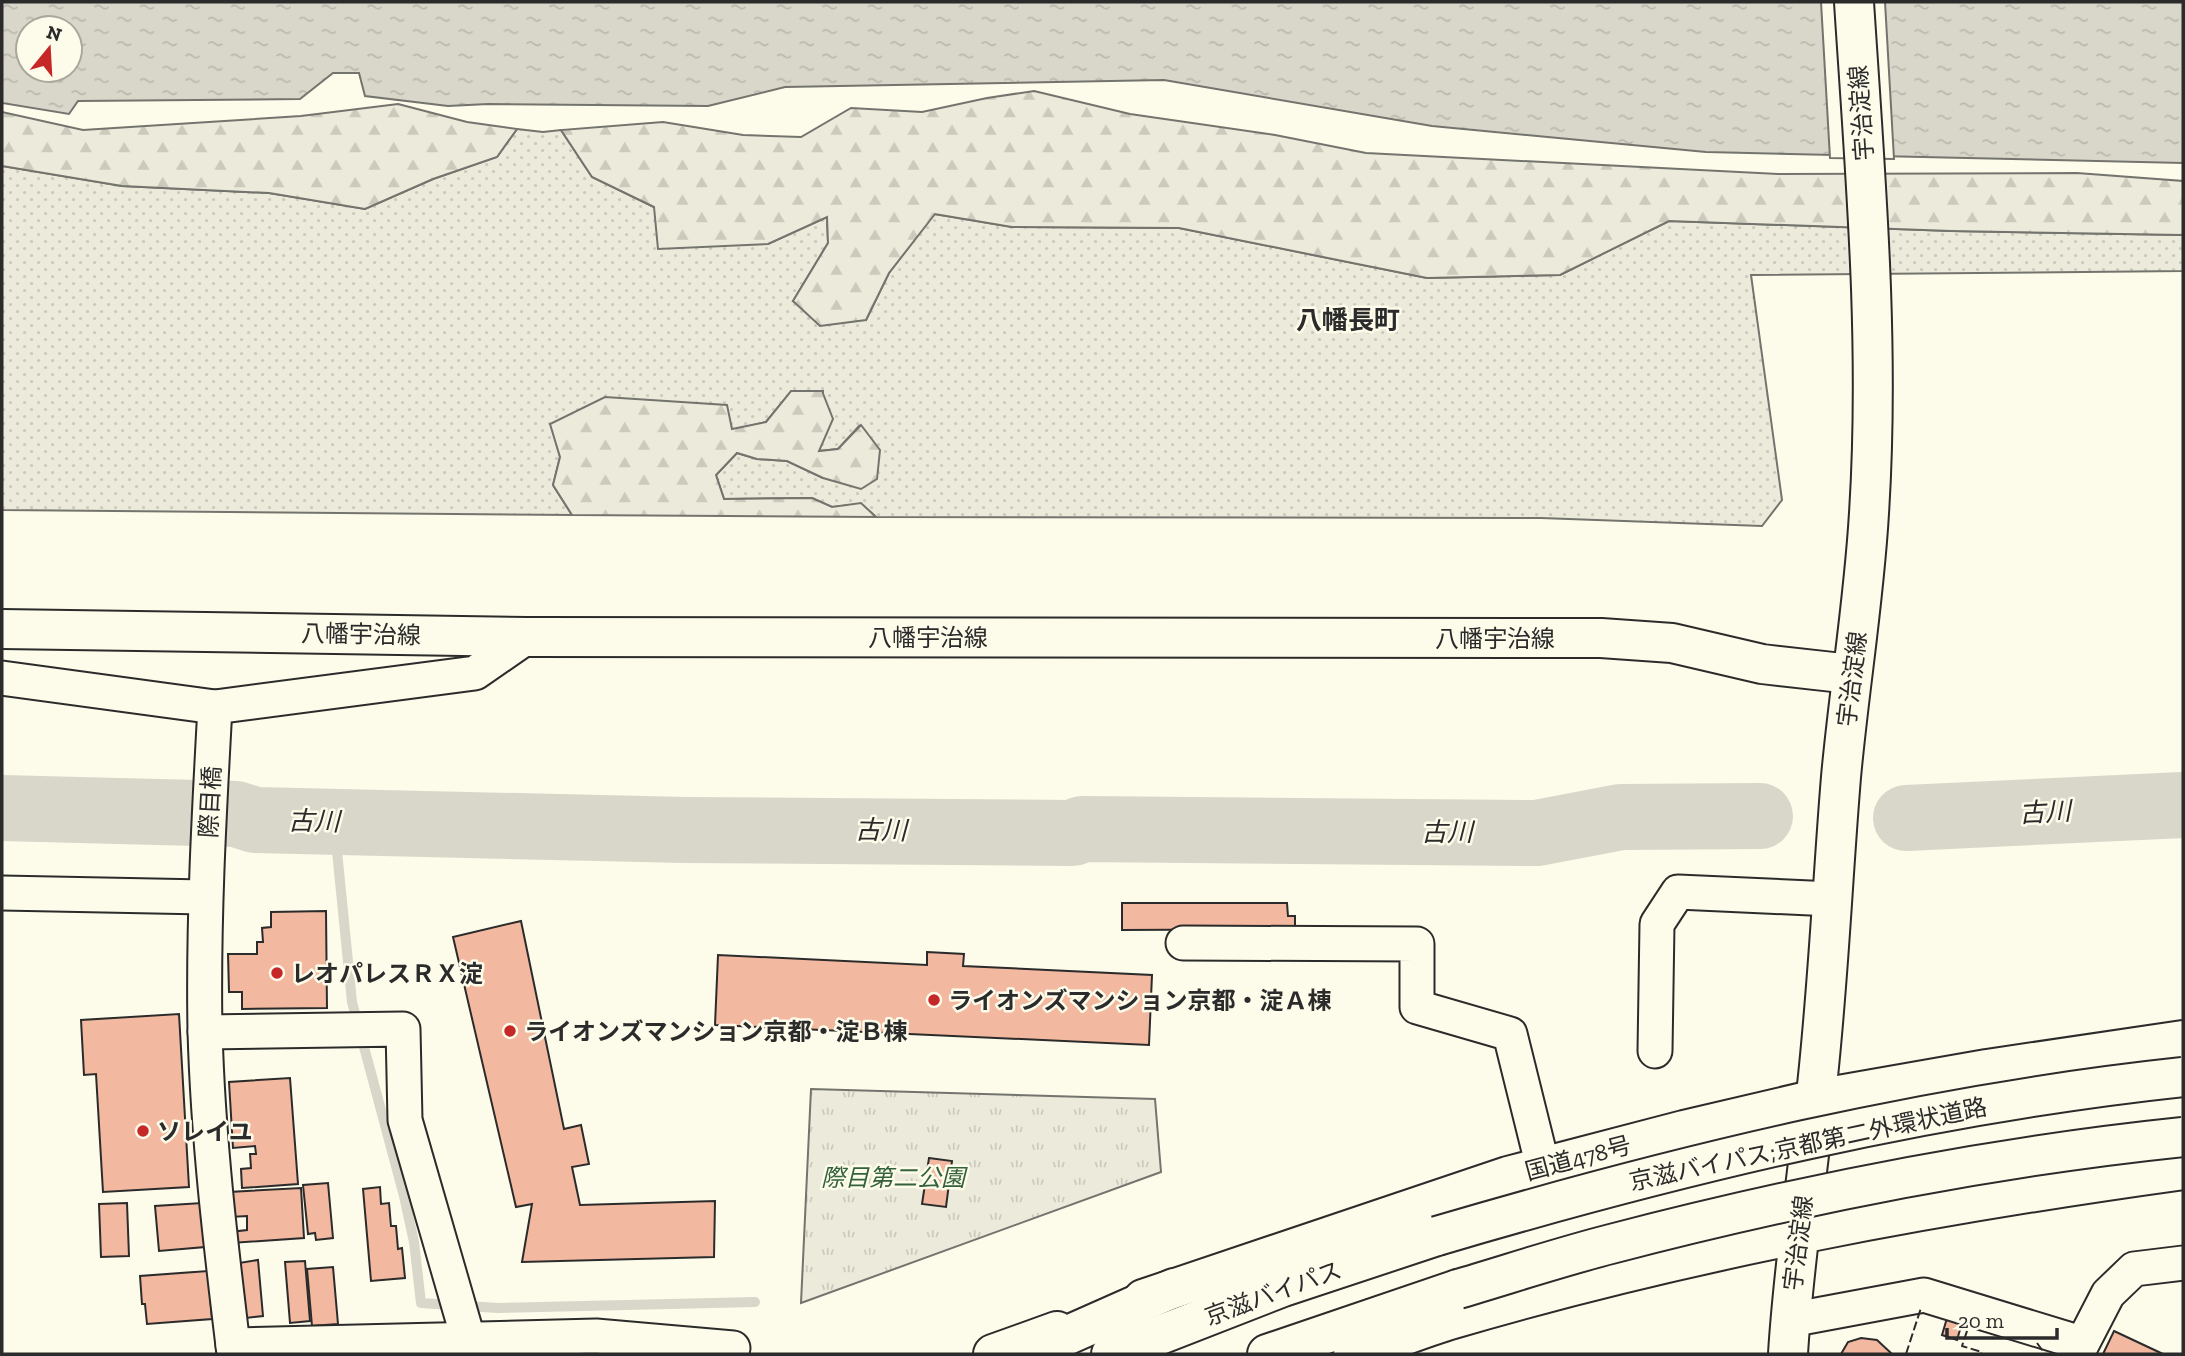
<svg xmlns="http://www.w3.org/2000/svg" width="2185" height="1356" viewBox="0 0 2185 1356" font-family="'Zilla Slab','Noto Sans JP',serif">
<defs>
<pattern id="grass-dots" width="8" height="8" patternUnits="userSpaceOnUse" patternTransform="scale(1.75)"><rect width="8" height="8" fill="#ecebdb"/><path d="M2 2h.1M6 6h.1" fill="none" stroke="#cbcabc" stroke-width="1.8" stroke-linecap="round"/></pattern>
<pattern id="forest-firs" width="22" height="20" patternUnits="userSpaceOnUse" patternTransform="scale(1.75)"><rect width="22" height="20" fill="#ecebdb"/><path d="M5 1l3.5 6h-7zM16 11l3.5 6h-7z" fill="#cbcabc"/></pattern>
<pattern id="park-tufts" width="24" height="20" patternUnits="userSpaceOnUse" patternTransform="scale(1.75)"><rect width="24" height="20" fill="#ecebdb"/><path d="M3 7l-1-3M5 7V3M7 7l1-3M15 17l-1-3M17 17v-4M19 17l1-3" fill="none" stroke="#cbcabc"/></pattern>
<pattern id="water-ripples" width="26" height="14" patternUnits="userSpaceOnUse" patternTransform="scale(1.75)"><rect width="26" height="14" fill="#d8d7c9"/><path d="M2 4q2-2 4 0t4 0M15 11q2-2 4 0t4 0" fill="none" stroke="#bab9ad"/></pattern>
</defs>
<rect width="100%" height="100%" fill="#fdfbea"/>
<polygon fill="url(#grass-dots)" stroke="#74746e" stroke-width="2" points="517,129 543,132 561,130 592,177 654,207 768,244 827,217 828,243 793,301 866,320 889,273 934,214 1012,227 1179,228 1427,278 1560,275 1669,221 1951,231 2183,235 2183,271 1751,275 1782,500 1762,526 1541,518 876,517 861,504 832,507 812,498 724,499 716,475 737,453 757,459 787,461 823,478 860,425 838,449 819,451 823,391 792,391 766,422 732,430 551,424 560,457 553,485 572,515 2,510 2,166 122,186 269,193 365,209 433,179 497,157"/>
<g fill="url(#forest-firs)" stroke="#74746e" stroke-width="2">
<polygon points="1034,91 1130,114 1275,135 1366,153 1778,174 2077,173 2183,181 2183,235 1951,231 1669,221 1560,275 1427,278 1179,228 1012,227 935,214 889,273 866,320 820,326 793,301 828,243 827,217 768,244 658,249 654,207 592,177 561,130 663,122 743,135 801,137 851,108 922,112 987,98"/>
<polygon points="398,104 467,122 517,129 497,157 433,179 365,209 269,193 122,186 2,166 2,112 83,130 301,116"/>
<polygon points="791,391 822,391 833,419 819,451 838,449 861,425 880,450 877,479 861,489 823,478 787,461 757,459 737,453 716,475 724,499 812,498 832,507 861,503 876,517 572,515 553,485 560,457 550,424 605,397 727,405 732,429 766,422"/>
</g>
<polygon fill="url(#park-tufts)" stroke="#74746e" stroke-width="2" points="811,1089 1155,1099 1161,1172 801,1303"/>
<path fill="url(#water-ripples)" stroke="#74746e" stroke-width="2" fill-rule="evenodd" d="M 2,2 L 2183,2 L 2183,163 L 1706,152 L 1432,126 L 1164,80 L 785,87 L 708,106 L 488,104 L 448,106 L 365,96 L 359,73 L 333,73 L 300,99 L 78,101 L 69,114 L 2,103 ZM 28,28 L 70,28 L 70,70 L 28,70 Z"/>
<polygon fill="#fdfbea" stroke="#74746e" stroke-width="2" points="1821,2 1885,2 1894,159 1830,158"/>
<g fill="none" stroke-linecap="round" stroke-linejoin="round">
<polyline stroke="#d8d7c9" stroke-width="10" points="334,821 352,1002 404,1196 414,1242 421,1303 498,1308 755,1302"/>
<g stroke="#d8d7c9" stroke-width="66">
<polyline points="2,808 236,814 255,820 685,830 1073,833 1082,829 1537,833 1621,817 1760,816"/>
<polyline points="1906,818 2183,805"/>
</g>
</g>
<g fill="#f2b8a0" stroke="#2b2b2b" stroke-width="2">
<polygon points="1122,903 1287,903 1288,916 1295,916 1295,929 1122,930"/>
<polygon points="326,911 327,1008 242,1009 242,992 229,992 228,954 257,954 257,942 263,942 262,928 271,927 271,912"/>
<polygon points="521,921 564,1129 581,1125 589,1164 572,1167 580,1205 715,1201 714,1257 522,1262 532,1204 516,1207 453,937"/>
<polygon points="927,952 964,954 963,966 1152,975 1149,1045 715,1025 718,955 927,965"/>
<polygon points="179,1014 189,1187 103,1192 96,1074 84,1075 81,1020"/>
<polygon points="290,1078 298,1184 242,1188 241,1169 251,1168 250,1154 256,1154 255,1146 233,1148 229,1082"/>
<polygon points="929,1158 952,1161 946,1207 922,1204"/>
<polygon points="328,1183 333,1238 316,1240 315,1233 308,1234 303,1185"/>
<polygon points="380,1187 381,1204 389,1203 391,1226 396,1226 398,1249 402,1248 405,1278 371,1281 363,1189"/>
<polygon points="301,1188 304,1238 231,1243 230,1232 247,1230 247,1216 230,1217 229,1192"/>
<polygon points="127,1203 129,1256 101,1257 99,1204"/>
<polygon points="202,1203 205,1247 159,1251 155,1206"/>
<polygon points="258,1260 263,1316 246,1318 239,1263"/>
<polygon points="305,1261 310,1321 290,1323 285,1262"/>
<polygon points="333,1267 338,1324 312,1326 307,1269"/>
<polygon points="208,1271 212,1319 147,1324 145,1304 142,1304 140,1276"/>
<polygon points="1947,1318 1962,1323 1957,1340 1942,1335"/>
<polygon points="2114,1331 2163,1354 2103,1354"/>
<polygon points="1861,1338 1877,1340 1892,1354 1841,1354 1848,1342"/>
</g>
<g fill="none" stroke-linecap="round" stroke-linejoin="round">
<g stroke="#2b2b2b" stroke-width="37">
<g id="minor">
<polyline points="2,678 215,707 475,673 527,637"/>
<path d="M 215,707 C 209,815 203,923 205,1031 C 208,1140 221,1247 234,1354"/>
<polyline points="2,893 205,897"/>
<polyline points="1183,943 1417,944 1417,1007 1510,1034 1543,1167"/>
<polyline points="205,1032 403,1029 405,1120 468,1338"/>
<polyline points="1655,1051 1657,924 1678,892 1832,899"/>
<polyline points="1790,1320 1924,1295 2081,1343"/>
<polyline points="233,1345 596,1336 733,1348"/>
<polyline points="2077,1354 2108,1294 2134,1269 2183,1263"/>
</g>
</g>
<g stroke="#2b2b2b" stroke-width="42">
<g id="primary">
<polyline points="2,629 527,637 1601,638 1672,643 1762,664 1851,674"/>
<path d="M 1788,1354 C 1793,1270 1806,1187 1815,1103 C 1828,995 1832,886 1841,777 C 1849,689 1864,601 1869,513 C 1880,342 1865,172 1854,2"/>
</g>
</g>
<g stroke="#2b2b2b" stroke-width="42">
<g id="trunk">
<polyline points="1143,1299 1508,1176 1684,1130 1816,1099 1987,1069 2183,1040"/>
<polyline points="993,1354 1057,1331"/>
<path d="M 1353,1354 C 1386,1343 1419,1329 1453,1319 C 1692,1249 1937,1204 2183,1170"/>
</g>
</g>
<g stroke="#2b2b2b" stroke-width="42">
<g id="motorway">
<polyline points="1025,1354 1174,1288"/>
<polyline points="1111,1354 1283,1287 1437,1236"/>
<polyline points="1267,1354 1458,1289"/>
</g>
</g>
<use href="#minor" stroke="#fdfbea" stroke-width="33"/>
<use href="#primary" stroke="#fdfbea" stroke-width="38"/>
<use href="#trunk" stroke="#fdfbea" stroke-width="38"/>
<use href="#motorway" stroke="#fdfbea" stroke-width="38"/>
<g stroke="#2b2b2b" stroke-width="42" stroke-linecap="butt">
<g id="motorway-bridge">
<path d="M 1437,1236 C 1681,1164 1930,1104 2183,1077"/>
<path d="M 1458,1289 C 1509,1274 1560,1257 1611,1244 C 1799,1195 1990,1157 2183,1137"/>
</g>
</g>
<use href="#motorway-bridge" stroke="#fdfbea" stroke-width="38"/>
<g stroke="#2b2b2b" stroke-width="2" stroke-dasharray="9 3.5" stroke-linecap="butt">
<polyline points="1971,1319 1962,1346 1982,1352 1981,1354"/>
<polyline points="2037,1343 2045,1354"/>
<polyline points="1906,1354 1921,1308"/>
</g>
</g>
<g fill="#c62828" stroke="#fdfbea" stroke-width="2.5">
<circle cx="277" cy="973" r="7"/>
<circle cx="934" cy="1000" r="7"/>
<circle cx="510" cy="1031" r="7"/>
<circle cx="143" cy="1131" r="7"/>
</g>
<g text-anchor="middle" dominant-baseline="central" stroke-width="5" stroke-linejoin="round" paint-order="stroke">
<g font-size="24" fill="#2b2b2b" stroke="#fdfbea">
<text transform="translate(1861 113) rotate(-94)">宇治淀線</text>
<text transform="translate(361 634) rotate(1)">八幡宇治線</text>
<text x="928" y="637">八幡宇治線</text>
<text x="1495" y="638">八幡宇治線</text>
<text transform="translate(1852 679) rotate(-83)">宇治淀線</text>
<text transform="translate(210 802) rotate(-87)">際目橋</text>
<text transform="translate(1808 1144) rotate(-12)">京滋バイパス;京都第二外環状道路</text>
<text transform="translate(1578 1158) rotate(-15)">国道478号</text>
<text transform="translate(1798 1243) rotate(-83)">宇治淀線</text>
<text transform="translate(1273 1293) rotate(-20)">京滋バイパス</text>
</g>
<g font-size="24" font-weight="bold" fill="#2b2b2b" stroke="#fdfbea" text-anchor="start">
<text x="291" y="973">レオパレスＲＸ淀</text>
<text x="948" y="1000">ライオンズマンション京都・淀Ａ棟</text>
<text x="524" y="1031">ライオンズマンション京都・淀Ｂ棟</text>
<text x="157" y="1131">ソレイユ</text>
</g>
<g font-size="24" font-style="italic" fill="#34623c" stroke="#fdfbea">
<text x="893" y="1177">際目第二公園</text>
</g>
<g font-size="26" font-weight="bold" fill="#2b2b2b" stroke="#fdfbea">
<text x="1348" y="320">八幡長町</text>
</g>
<g font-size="26" font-style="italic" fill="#2b2b2b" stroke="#fdfbea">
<text transform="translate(2045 812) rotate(-3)">古川</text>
<text transform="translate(314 821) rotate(1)">古川</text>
<text transform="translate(881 830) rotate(1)">古川</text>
<text x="1447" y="832">古川</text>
</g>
</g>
<rect width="2185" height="1356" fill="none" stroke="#2b2b2b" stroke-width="7"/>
<g transform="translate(49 49) rotate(18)"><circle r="33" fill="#fdfbea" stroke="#a9a89e" stroke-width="2"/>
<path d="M0-5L12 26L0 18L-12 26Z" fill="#c62828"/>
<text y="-10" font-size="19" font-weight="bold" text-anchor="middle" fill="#2b2b2b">N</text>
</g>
<path d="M1947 1328v10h110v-10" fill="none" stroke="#2b2b2b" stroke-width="3.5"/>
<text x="1958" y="1328" font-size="21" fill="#2b2b2b" stroke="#fdfbea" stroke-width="5" paint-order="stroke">20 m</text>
</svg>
